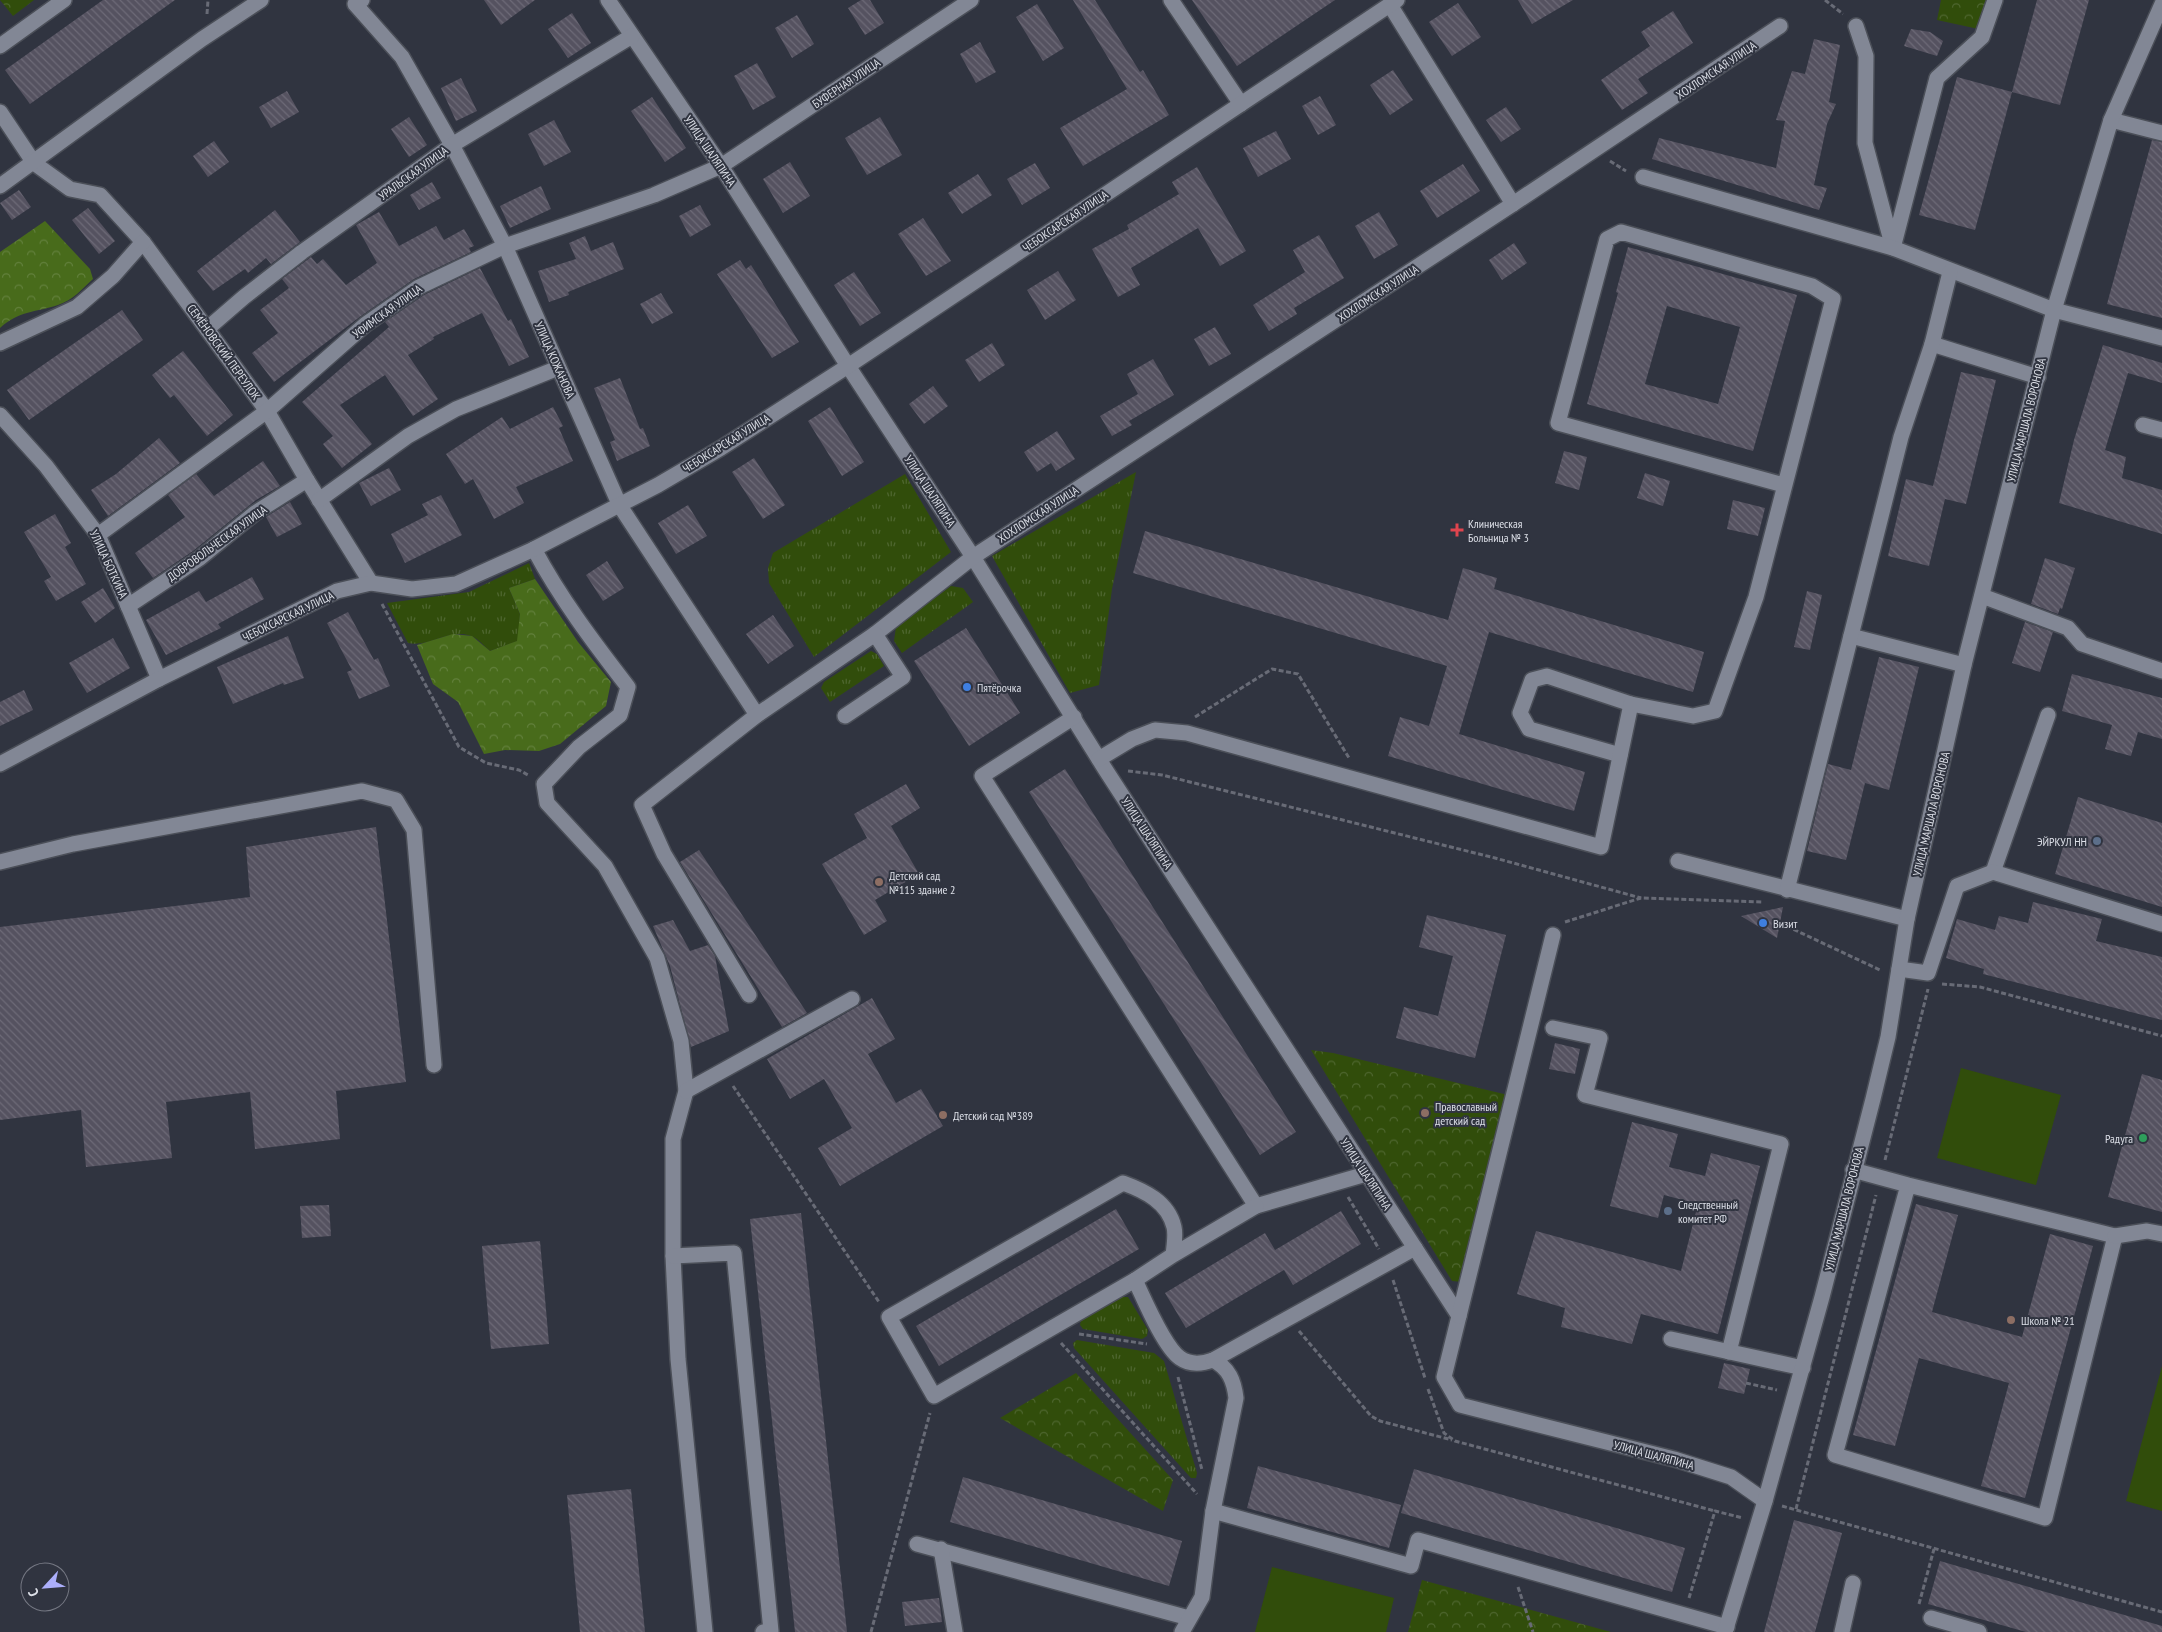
<svg xmlns="http://www.w3.org/2000/svg" width="2162" height="1632" viewBox="0 0 2162 1632" font-family="'PT Sans Narrow',sans-serif">
<defs>
<pattern id="grass-tufts" width="24" height="20" patternUnits="userSpaceOnUse" patternTransform="scale(1.25)"><rect width="24" height="20" fill="#314d0b"/><path d="M3 7l-1-3M5 7V3M7 7l1-3M15 17l-1-3M17 17v-4M19 17l1-3" fill="none" stroke="#4e662f"/></pattern>
<pattern id="forest-crowns" width="20" height="18" patternUnits="userSpaceOnUse" patternTransform="scale(1.25)"><rect width="20" height="18" fill="#486b1b"/><path d="M2 6a3 3 0 1 1 6 0M12 15a3 3 0 1 1 6 0" fill="none" stroke="#62803c"/></pattern>
<pattern id="park-crowns" width="20" height="18" patternUnits="userSpaceOnUse" patternTransform="scale(1.25)"><rect width="20" height="18" fill="#314d0b"/><path d="M2 6a3 3 0 1 1 6 0M12 15a3 3 0 1 1 6 0" fill="none" stroke="#4e662f"/></pattern>
<pattern id="building-back-hatch" width="6" height="6" patternUnits="userSpaceOnUse" patternTransform="scale(1.25)"><rect width="6" height="6" fill="#555260"/><path d="M-1 5l2 2M0 0l6 6M5-1l2 2" fill="none" stroke="#6d6a77"/></pattern>
</defs>
<rect width="100%" height="100%" fill="#303440"/>
<g fill="url(#grass-tufts)">
<polygon points="1136,472 1112,589 1099,685 1070,693 992,556"/>
<polygon points="905,474 951,552 814,657 769,583 768,568 773,553"/>
<path d="M 529,563 L 535,579 L 509,588 L 520,614 L 518,641 L 490,651 C 485,647 478,638 471,636 C 449,628 429,648 408,643 L 387,603 L 469,592 Z"/>
<polygon points="951,586 963,588 973,602 902,653 894,641 896,627"/>
<polygon points="871,651 877,654 884,666 830,702 821,688 824,682"/>
<polygon points="1122,1297 1128,1297 1148,1330 1147,1336 1142,1339 1083,1329 1080,1325 1081,1320"/>
<polygon points="1077,1340 1154,1353 1164,1361 1197,1473 1196,1478 1191,1478 1074,1348 1073,1343"/>
</g>
<g fill="url(#forest-crowns)">
<path d="M 45,221 L 90,269 L 93,279 C 82,289 73,300 58,305 C 37,312 18,311 0,328 L 0,252 Z"/>
<polygon points="535,579 578,642 611,682 606,706 560,744 539,751 505,750 484,754 458,702 433,684 417,645 453,634 472,636 490,651 517,641 520,614 509,588"/>
</g>
<g fill="url(#park-crowns)">
<polygon points="0,0 34,0 13,16"/>
<polygon points="1941,0 1987,0 1983,30 1937,20"/>
<polygon points="1311,1050 1333,1053 1508,1095 1463,1282 1452,1281"/>
<polygon points="1076,1373 1173,1480 1163,1511 1000,1418"/>
<polygon points="1422,1580 1611,1632 1408,1632"/>
</g>
<g fill="#314d0b">
<polygon points="1961,1068 2061,1095 2036,1185 1937,1158"/>
<polygon points="2162,1366 2162,1511 2126,1501"/>
<polygon points="1272,1567 1394,1598 1386,1632 1255,1632"/>
</g>
<g fill="url(#building-back-hatch)" fill-rule="evenodd">
<polygon points="103,0 175,0 30,104 5,70"/>
<polygon points="484,0 535,0 501,25"/>
<polygon points="861,0 870,0 884,23 865,35 848,8"/>
<polygon points="1073,0 1095,0 1140,72 1143,70 1169,115 1083,166 1060,128 1127,89"/>
<polygon points="1192,0 1335,0 1237,66"/>
<polygon points="1518,0 1573,0 1532,24"/>
<polygon points="2037,0 2089,0 2060,105 2012,92"/>
<polygon points="1458,3 1481,37 1452,56 1429,22"/>
<polygon points="1037,4 1064,48 1043,61 1016,17"/>
<polygon points="1673,11 1693,43 1638,79 1648,93 1622,110 1601,80 1650,46 1641,32"/>
<polygon points="572,13 591,43 568,58 548,29"/>
<polygon points="797,15 814,44 792,58 775,28"/>
<polygon points="1911,29 1930,32 1943,41 1937,56 1904,46"/>
<polygon points="1814,39 1840,45 1829,102 1836,104 1827,124 1814,185 1827,188 1819,210 1652,159 1659,138 1776,168 1785,121 1776,120 1792,71 1805,74"/>
<polygon points="980,42 996,72 976,83 960,54"/>
<polygon points="757,63 776,97 753,110 734,76"/>
<polygon points="1393,70 1413,100 1390,115 1370,85"/>
<polygon points="1957,77 2012,92 1975,230 1919,215"/>
<polygon points="461,78 477,111 456,121 441,88"/>
<polygon points="287,91 299,112 271,128 259,107"/>
<polygon points="1320,96 1336,125 1318,135 1302,106"/>
<polygon points="652,97 686,148 665,162 631,111"/>
<polygon points="1506,107 1521,129 1501,142 1486,120"/>
<polygon points="409,117 427,145 409,157 391,129"/>
<polygon points="880,117 902,155 867,175 845,138"/>
<polygon points="554,120 571,152 544,166 528,134"/>
<polygon points="1276,131 1291,159 1258,177 1243,148"/>
<polygon points="2152,140 2162,142 2162,318 2107,304"/>
<polygon points="214,141 229,162 208,177 193,156"/>
<polygon points="790,162 810,196 783,213 763,179"/>
<polygon points="1035,163 1050,188 1022,205 1007,179"/>
<polygon points="1463,164 1480,191 1437,218 1420,191"/>
<polygon points="1197,167 1246,251 1220,266 1198,228 1131,268 1140,285 1118,297 1092,249 1129,229 1127,225 1179,194 1172,182"/>
<polygon points="978,174 992,195 962,214 948,193"/>
<polygon points="432,182 441,198 419,210 410,195"/>
<polygon points="541,186 551,209 510,228 500,206"/>
<polygon points="19,190 31,207 12,220 0,203"/>
<polygon points="700,205 711,225 690,237 679,216"/>
<polygon points="88,208 115,241 99,254 72,220"/>
<polygon points="275,210 300,242 271,264 266,258 248,273 245,269 213,291 197,271"/>
<polygon points="379,212 399,246 436,226 444,240 464,229 474,246 469,248 471,252 414,279 361,316 274,382 252,353 278,333 260,310 289,288 282,279 311,257 317,264 323,259 346,285 377,263 356,225"/>
<polygon points="1379,212 1398,245 1374,259 1355,226"/>
<polygon points="923,218 951,261 926,276 898,234"/>
<polygon points="1319,235 1344,278 1294,308 1297,314 1269,331 1253,305 1305,272 1293,250"/>
<polygon points="585,236 591,251 613,242 624,269 568,292 569,295 549,302 538,271 576,259 569,243"/>
<polygon points="1514,243 1527,263 1502,280 1489,260"/>
<path d="M 1628,247 L 1797,295 L 1753,451 L 1587,404 L 1618,293 L 1616,292 ZM 1667,306 L 1740,327 L 1718,404 L 1645,384 Z"/>
<polygon points="740,260 746,269 751,265 799,342 772,358 717,274"/>
<polygon points="480,268 508,321 511,319 529,357 509,366 482,313 433,337 434,339 408,355 438,399 413,416 385,375 340,405 372,444 342,468 323,444 333,436 302,402 389,327 385,322 424,295"/>
<polygon points="1058,271 1076,300 1045,320 1027,290"/>
<polygon points="854,272 881,313 860,326 834,285"/>
<polygon points="661,293 673,313 652,324 640,304"/>
<polygon points="122,310 143,340 29,420 7,390"/>
<polygon points="1215,327 1231,354 1209,366 1194,339"/>
<polygon points="992,343 1005,365 979,382 965,360"/>
<polygon points="2103,345 2162,363 2162,383 2128,373 2105,450 2126,457 2122,478 2162,490 2162,534 2059,503 2074,440"/>
<polygon points="183,351 233,415 207,436 174,395 170,398 152,375"/>
<polygon points="1153,359 1174,395 1129,421 1132,425 1112,436 1100,416 1138,394 1127,374"/>
<polygon points="1961,372 1996,380 1966,504 1945,499 1929,566 1888,556 1906,479 1933,486"/>
<polygon points="620,378 640,429 643,428 650,446 617,461 610,442 615,440 594,388"/>
<polygon points="933,386 948,406 924,424 909,404"/>
<polygon points="553,407 563,426 559,428 573,461 516,487 524,503 494,519 473,479 465,484 446,454 502,417 510,429"/>
<polygon points="830,407 864,462 842,476 808,421"/>
<polygon points="1057,431 1075,459 1056,471 1051,463 1037,472 1024,452"/>
<polygon points="159,438 180,463 108,516 91,490 116,474"/>
<polygon points="1564,451 1587,457 1579,490 1555,483"/>
<polygon points="754,458 785,505 763,519 732,472"/>
<polygon points="263,461 280,486 256,500 193,551 153,578 135,553 185,517 168,495 196,474 214,496"/>
<polygon points="389,468 401,490 371,506 359,483"/>
<polygon points="1645,473 1670,481 1663,506 1637,498"/>
<polygon points="441,495 462,535 405,563 391,534 428,515 422,504"/>
<polygon points="1733,500 1765,508 1758,536 1727,529"/>
<polygon points="290,502 302,524 277,537 266,517"/>
<polygon points="688,505 707,536 676,554 658,523"/>
<polygon points="55,514 71,543 65,547 86,584 56,601 44,581 51,577 24,532"/>
<polygon points="1145,531 1448,620 1463,568 1497,578 1494,589 1704,652 1693,692 1489,632 1459,734 1585,772 1574,811 1388,756 1400,717 1429,726 1447,666 1133,573"/>
<polygon points="2045,558 2075,568 2062,609 2060,608 2058,614 2031,604"/>
<polygon points="607,561 624,588 603,601 586,575"/>
<polygon points="252,577 264,599 218,624 221,628 166,655 146,620 199,591 206,602"/>
<polygon points="103,588 115,608 95,623 81,602"/>
<polygon points="1807,591 1822,595 1810,650 1794,647"/>
<polygon points="348,612 374,660 378,658 390,686 359,699 347,672 352,670 327,623"/>
<polygon points="773,615 794,646 768,664 746,634"/>
<polygon points="2025,622 2053,632 2040,672 2012,663"/>
<polygon points="966,628 1020,713 969,746 914,661"/>
<polygon points="288,636 304,678 284,685 283,683 233,704 217,667"/>
<polygon points="113,638 130,668 87,693 69,663"/>
<polygon points="1879,657 1919,667 1889,790 1865,783 1846,860 1807,851 1828,764 1851,770"/>
<polygon points="2072,674 2162,698 2162,739 2138,732 2131,756 2105,749 2112,725 2062,711"/>
<polygon points="24,690 33,710 0,726 0,702"/>
<polygon points="1065,769 1296,1132 1260,1155 1029,792"/>
<polygon points="906,784 920,808 891,826 919,874 875,900 887,921 864,935 822,864 867,838 854,814"/>
<polygon points="2078,797 2162,823 2162,907 2055,874"/>
<polygon points="376,827 406,1082 336,1091 340,1139 255,1149 250,1092 166,1102 172,1158 86,1167 81,1110 0,1120 0,927 250,897 246,847"/>
<polygon points="699,850 807,1013 782,1027 680,862"/>
<polygon points="2033,902 2102,919 2096,941 2162,957 2162,1020 1983,974 1984,969 1946,958 1957,919 1995,930 1999,916 2028,923"/>
<polygon points="1783,907 1777,938 1741,916"/>
<polygon points="1427,915 1506,935 1475,1058 1396,1038 1404,1007 1438,1016 1453,956 1419,947"/>
<polygon points="673,920 690,951 708,945 715,956 729,1031 691,1047 670,966 653,926"/>
<polygon points="872,998 895,1039 868,1054 896,1103 921,1089 943,1126 840,1186 818,1148 852,1128 824,1079 790,1099 767,1059"/>
<polygon points="1555,1043 1580,1049 1575,1074 1549,1069"/>
<polygon points="2142,1074 2162,1080 2162,1212 2108,1197"/>
<polygon points="1632,1122 1678,1134 1669,1167 1705,1176 1711,1153 1760,1166 1718,1334 1641,1314 1632,1344 1561,1327 1565,1308 1517,1294 1536,1231 1681,1271 1698,1204 1664,1195 1658,1218 1610,1206"/>
<polygon points="1916,1204 1958,1215 1932,1312 2022,1337 2050,1234 2093,1246 2025,1498 1981,1486 2009,1383 1919,1358 1895,1446 1853,1435"/>
<polygon points="329,1205 331,1236 302,1238 300,1206"/>
<polygon points="1116,1209 1139,1249 939,1366 916,1326"/>
<polygon points="1341,1211 1361,1244 1293,1285 1284,1270 1186,1328 1165,1293 1265,1233 1275,1250"/>
<polygon points="801,1213 847,1632 795,1632 792,1604 750,1219"/>
<polygon points="540,1241 549,1344 491,1349 482,1246"/>
<polygon points="1724,1363 1750,1369 1744,1394 1718,1388"/>
<polygon points="1258,1466 1401,1505 1389,1548 1247,1508"/>
<polygon points="1414,1469 1685,1548 1672,1592 1401,1513"/>
<polygon points="963,1477 1182,1541 1169,1586 950,1522"/>
<polygon points="631,1489 645,1632 580,1632 567,1495"/>
<polygon points="1794,1520 1842,1533 1815,1632 1764,1632"/>
<polygon points="1940,1561 2162,1626 2162,1632 2026,1632 1928,1604"/>
<polygon points="939,1598 942,1622 905,1626 902,1602"/>
</g>
<g fill="none" stroke-linecap="round" stroke-linejoin="round">
<g stroke="#4b4f58" stroke-width="18">
<g id="minor">
<polyline points="362,0 355,4 402,57 452,145 505,246 620,506 757,715"/>
<polyline points="608,0 721,166 848,366 973,557 1105,769 1459,1316 1444,1377 1460,1405 1674,1459 1731,1477 1765,1501"/>
<polyline points="1171,0 1241,104"/>
<polyline points="1390,5 1513,204"/>
<polyline points="1856,26 1866,56 1865,143 1893,248 1937,78 1982,37 1995,0"/>
<polyline points="0,46 64,0"/>
<polyline points="0,112 34,163 70,189 100,195 143,242 267,411 307,480 371,583"/>
<polyline points="2111,120 2162,133"/>
<polyline points="1643,177 1893,248 2054,310 2162,338"/>
<polyline points="0,186 202,39 261,0"/>
<polyline points="207,329 244,297 302,252 452,145 632,36"/>
<polyline points="0,343 77,307 113,276 143,242"/>
<polyline points="1932,344 2038,377"/>
<polyline points="0,415 46,466 98,535 159,679"/>
<polyline points="2143,425 2162,430"/>
<polyline points="319,500 408,436 456,409 558,368"/>
<polyline points="98,535 267,411 366,324 419,287 505,246 654,195 721,166 971,0"/>
<path d="M 534,549 C 560,598 594,643 628,687 L 620,715 L 579,747 L 544,784 L 547,803 L 605,866 L 657,958 L 681,1041 L 686,1091 L 673,1139 L 673,1256 L 678,1359 L 705,1632"/>
<polyline points="1982,596 2068,628 2082,644 2162,671"/>
<polyline points="128,606 200,558 255,513 307,480"/>
<polyline points="875,634 973,557 1513,204 1780,26"/>
<polyline points="1851,636 1964,665"/>
<polyline points="1074,717 982,776 1256,1206 1366,1174"/>
<polyline points="1620,755 1529,729 1520,713 1532,680 1547,676 1631,704"/>
<polyline points="1099,759 1132,739 1155,730 1187,733 1601,847 1631,704 1693,716 1715,711 1756,597 1833,299 1812,286 1621,232 1607,239 1558,423 1784,485"/>
<polyline points="0,764 159,679 337,591 371,583 412,589 456,584 534,549 658,485 721,448 848,366 1397,0"/>
<polyline points="1678,861 1907,919"/>
<polyline points="0,862 73,844 362,791 396,800 414,830 434,1065"/>
<polyline points="1993,872 2048,715"/>
<polyline points="1787,890 1901,437 1932,344 1950,272"/>
<polyline points="1899,969 1928,973 1957,886 1993,872 2162,924"/>
<polyline points="749,995 664,854 642,805 757,715 875,634 903,677 845,716"/>
<polyline points="1553,1028 1600,1038 1585,1095 1781,1144 1729,1352"/>
<polyline points="686,1091 852,999"/>
<polyline points="1853,1170 1908,1185 2115,1236 2045,1518 1835,1455 1908,1185"/>
<polyline points="2115,1236 2147,1231 2162,1234"/>
<path d="M 1173,1255 C 1174,1246 1176,1235 1174,1227 C 1168,1202 1145,1191 1123,1183 L 889,1317 L 934,1396 L 1135,1280 L 1173,1255 L 1256,1206"/>
<polyline points="673,1256 734,1253 771,1631 763,1632"/>
<path d="M 1135,1280 C 1144,1299 1164,1347 1180,1358 C 1190,1365 1202,1364 1213,1360"/>
<polyline points="1459,1316 1553,935"/>
<polyline points="1671,1339 1803,1368"/>
<polyline points="1213,1511 1411,1566 1418,1540 1727,1627"/>
<polyline points="917,1544 1189,1618"/>
<polyline points="941,1549 955,1632"/>
<polyline points="1931,1618 1979,1632"/>
<path d="M 1182,1632 L 1202,1597 L 1213,1511 L 1236,1398 C 1234,1381 1229,1368 1213,1360 L 1415,1248"/>
<polyline points="1725,1632 1765,1501 1822,1297 1873,1099 1888,1037 1907,919 1964,665 2054,310 2111,120 2162,4"/>
<polyline points="1842,1632 1853,1583"/>
</g>
</g>
<g stroke="#686b76" stroke-width="3" stroke-dasharray="5 2.5" stroke-linecap="butt">
<polyline points="1825,0 1843,14"/>
<polyline points="207,14 208,0"/>
<polyline points="1610,161 1626,171"/>
<polyline points="382,604 459,747 486,763 519,770 528,775"/>
<polyline points="1195,717 1272,669 1298,674 1349,758"/>
<polyline points="1128,771 1162,775 1495,858 1641,898"/>
<polyline points="1565,922 1641,898 1762,902"/>
<polyline points="1780,923 1880,970"/>
<polyline points="1942,984 1980,987 2162,1036"/>
<polyline points="733,1086 879,1302"/>
<polyline points="1885,1160 1928,989"/>
<polyline points="1348,1197 1379,1249"/>
<polyline points="1393,1280 1425,1378"/>
<polyline points="1299,1331 1371,1416 1380,1421 1452,1440"/>
<polyline points="1079,1334 1147,1344"/>
<polyline points="1061,1343 1197,1494"/>
<polyline points="1178,1377 1202,1470"/>
<polyline points="1746,1383 1777,1390"/>
<polyline points="1428,1389 1444,1433 1455,1441 1715,1511"/>
<polyline points="1782,1506 2162,1612"/>
<polyline points="1796,1509 1876,1195"/>
<polyline points="1518,1587 1533,1632"/>
<polyline points="1689,1598 1715,1511 1743,1518"/>
<polyline points="1919,1604 1934,1549"/>
<polyline points="871,1632 930,1413"/>
</g>
<use href="#minor" stroke="#828795" stroke-width="15"/>
</g>
<path fill="#e0444e" stroke="#303440" stroke-width="2" d="M1454.5 522.5h5v5h5v5h-5v5h-5v-5h-5v-5h5z"/>
<g fill="#3f7fe0" stroke="#303440" stroke-width="2">
<circle cx="967" cy="687" r="5"/>
<circle cx="1763" cy="923" r="5"/>
</g>
<g fill="#5c6f8a" stroke="#303440" stroke-width="2">
<circle cx="2097" cy="841" r="5"/>
<circle cx="1668" cy="1211" r="5"/>
</g>
<g fill="#8d6e63" stroke="#303440" stroke-width="2">
<circle cx="879" cy="882" r="5"/>
<circle cx="1425" cy="1113" r="5"/>
<circle cx="943" cy="1115" r="5"/>
<circle cx="2011" cy="1320" r="5"/>
</g>
<circle fill="#2e9e5b" stroke="#303440" stroke-width="2" cx="2143" cy="1138" r="5"/>
<g text-anchor="middle" dominant-baseline="central" stroke-width="4" stroke-linejoin="round" paint-order="stroke">
<g font-size="12" fill="#dcdfe7" stroke="#303440">
<text transform="translate(1716 70) rotate(-34)">ХОХЛОМСКАЯ УЛИЦА</text>
<text transform="translate(846 83) rotate(-34)">БУФЕРНАЯ УЛИЦА</text>
<text transform="translate(710 151) rotate(56)">УЛИЦА ШАЛЯПИНА</text>
<text transform="translate(413 173) rotate(-36)">УРАЛЬСКАЯ УЛИЦА</text>
<text transform="translate(1065 221) rotate(-34)">ЧЕБОКСАРСКАЯ УЛИЦА</text>
<text transform="translate(1378 293) rotate(-33)">ХОХЛОМСКАЯ УЛИЦА</text>
<text transform="translate(387 311) rotate(-36)">УФИМСКАЯ УЛИЦА</text>
<text transform="translate(224 352) rotate(54)">СЕМЁНОВСКИЙ ПЕРЕУЛОК</text>
<text transform="translate(555 360) rotate(66)">УЛИЦА КОЖАНОВА</text>
<text transform="translate(2026 420) rotate(-76)">УЛИЦА МАРШАЛА ВОРОНОВА</text>
<text transform="translate(726 443) rotate(-32)">ЧЕБОКСАРСКАЯ УЛИЦА</text>
<text transform="translate(930 491) rotate(57)">УЛИЦА ШАЛЯПИНА</text>
<text transform="translate(1038 514) rotate(-33)">ХОХЛОМСКАЯ УЛИЦА</text>
<text transform="translate(217 543) rotate(-36)">ДОБРОВОЛЬЧЕСКАЯ УЛИЦА</text>
<text transform="translate(109 564) rotate(65)">УЛИЦА БОТКИНА</text>
<text transform="translate(288 616) rotate(-26)">ЧЕБОКСАРСКАЯ УЛИЦА</text>
<text transform="translate(1931 814) rotate(-77)">УЛИЦА МАРШАЛА ВОРОНОВА</text>
<text transform="translate(1147 833) rotate(57)">УЛИЦА ШАЛЯПИНА</text>
<text transform="translate(1366 1174) rotate(57)">УЛИЦА ШАЛЯПИНА</text>
<text transform="translate(1844 1209) rotate(-76)">УЛИЦА МАРШАЛА ВОРОНОВА</text>
<text transform="translate(1654 1455) rotate(15)">УЛИЦА ШАЛЯПИНА</text>
</g>
<g font-size="12" fill="#dcdfe7" stroke="#303440" text-anchor="start">
<text x="1468" y="523">Клиническая<tspan x="1468" dy="14">Больница № 3</tspan></text>
<text x="977" y="687">Пятёрочка</text>
<text x="2087" y="841" text-anchor="end">ЭЙРКУЛ НН</text>
<text x="889" y="875">Детский сад<tspan x="889" dy="14">№115 здание 2</tspan></text>
<text x="1773" y="923">Визит</text>
<text x="1435" y="1106">Православный<tspan x="1435" dy="14">детский сад</tspan></text>
<text x="953" y="1115">Детский сад №389</text>
<text x="2133" y="1138" text-anchor="end">Радуга</text>
<text x="1678" y="1204">Следственный<tspan x="1678" dy="14">комитет РФ</tspan></text>
<text x="2021" y="1320">Школа № 21</text>
</g>
</g>
<g transform="translate(45 1587) rotate(244)"><circle r="24" fill="#303440" stroke="#757883"/>
<path d="M0-4L9 19L0 12L-9 19Z" fill="#acaffb"/>
<text y="-8" font-size="14" font-weight="bold" text-anchor="middle" fill="#dcdfe7">С</text>
</g>
</svg>
